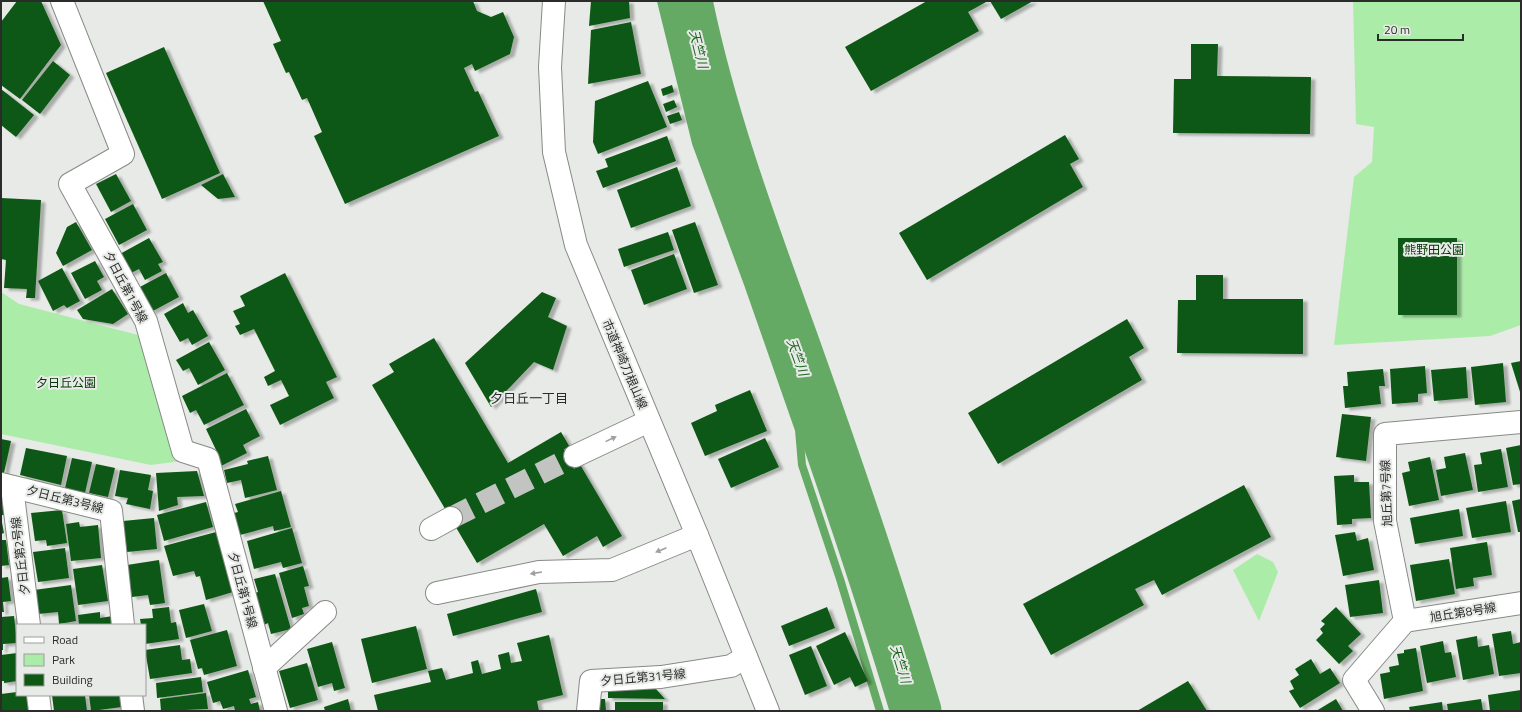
<svg xmlns="http://www.w3.org/2000/svg" width="1522" height="712" viewBox="0 0 1522 712" font-family="'Titillium Web','Noto Sans JP',sans-serif">
<defs>
<filter id="shadow"><feDropShadow dx="4.5" dy="2.5" stdDeviation="1" flood-color="#0004"/></filter>
</defs>
<rect width="100%" height="100%" fill="#e7eae7"/>
<g fill="#aceca9">
<polygon points="1353,1 1521,1 1521,325 1490,336 1334,345 1354,177 1372,162 1374,127 1356,124"/>
<polygon points="1,292 19,304 142,336 181,461 151,465 1,434"/>
<polygon points="1257,554 1273,562 1278,572 1259,621 1233,570"/>
</g>
<g fill="none" stroke-linecap="round" stroke-linejoin="round">
<polyline stroke="#65aa64" stroke-width="8" points="661,1 696,143 748,284 799,430 802,465 840,579 880,711"/>
<path stroke="#65aa64" stroke-width="51" d="M 687,1 C 712,123 756,238 798,355 C 840,473 880,591 916,711"/>
</g>
<g fill="#0d5812" filter="url(#shadow)">
<polygon points="17,1 41,1 61,45 20,99 1,85 1,22"/>
<polygon points="263,1 473,1 477,11 491,17 503,12 514,37 510,54 475,71 472,64 464,68 475,92 478,91 499,136 345,204 314,136 322,132 307,98 302,100 289,72 286,73 273,44 281,41"/>
<polygon points="591,1 629,1 630,18 589,26"/>
<polygon points="927,1 988,1 968,12 979,31 871,91 845,47"/>
<polygon points="990,1 1033,1 1001,19"/>
<polygon points="631,22 641,74 588,84 591,30"/>
<polygon points="1191,44 1218,44 1217,76 1311,77 1310,134 1173,133 1174,79 1191,79"/>
<polygon points="164,47 220,173 162,199 106,73"/>
<polygon points="53,61 70,75 40,114 22,100"/>
<polygon points="648,81 667,127 598,154 593,142 595,101"/>
<polygon points="672,85 674,92 663,96 661,89"/>
<polygon points="1,89 34,115 16,137 1,125"/>
<polygon points="674,100 677,107 666,112 663,104"/>
<polygon points="679,112 682,120 670,124 667,116"/>
<polygon points="1065,135 1079,159 1070,164 1083,187 927,280 899,233"/>
<polygon points="667,136 676,161 603,188 596,171 608,167 605,159"/>
<polygon points="677,167 691,206 631,228 617,190"/>
<polygon points="116,174 131,201 111,212 96,184"/>
<polygon points="223,174 235,197 218,199 201,185"/>
<polygon points="1,198 41,200 35,298 26,298 27,289 4,288 6,260 1,259"/>
<polygon points="133,204 147,230 119,245 105,219"/>
<polygon points="76,222 92,250 63,266 56,253 67,227"/>
<polygon points="695,222 718,285 694,293 672,230"/>
<polygon points="668,232 674,250 624,267 618,249"/>
<polygon points="149,238 163,262 158,264 162,271 145,280 139,269 129,274 118,255"/>
<rect x="1398" y="238" width="59" height="77"/>
<polygon points="674,254 687,289 644,305 631,270"/>
<polygon points="95,261 104,277 97,281 102,290 85,299 71,273"/>
<polygon points="62,268 80,301 67,308 64,305 53,311 38,281"/>
<polygon points="166,273 179,297 151,312 138,288"/>
<polygon points="285,273 337,377 326,382 334,398 280,425 270,405 289,396 281,380 268,386 264,377 275,371 254,329 240,335 235,326 240,324 233,311 245,306 240,296"/>
<polygon points="1196,275 1223,275 1223,299 1303,299 1303,354 1177,353 1178,300 1196,300"/>
<polygon points="112,289 128,314 113,324 83,319 77,310"/>
<polygon points="542,292 556,298 548,317 567,326 553,370 534,362 491,407 465,363"/>
<polygon points="183,303 188,313 193,310 208,336 192,345 188,338 180,342 164,314"/>
<polygon points="1127,319 1144,348 1129,357 1142,380 998,464 968,413"/>
<polygon points="434,338 508,463 561,432 622,536 603,547 597,536 563,556 544,524 477,563 372,385 394,372 389,364"/>
<polygon points="209,342 225,370 198,385 189,368 183,371 176,360"/>
<polygon points="1521,361 1521,395 1511,363"/>
<polygon points="1503,363 1506,402 1475,405 1471,367"/>
<polygon points="1425,366 1427,393 1418,394 1418,402 1392,404 1390,369"/>
<polygon points="1466,367 1468,398 1434,401 1431,370"/>
<polygon points="1383,369 1385,386 1379,386 1381,404 1345,408 1343,386 1348,386 1347,372"/>
<polygon points="227,373 244,405 204,425 196,410 190,413 182,396"/>
<polygon points="750,390 767,431 705,456 691,423 717,411 715,405"/>
<polygon points="246,409 260,436 243,445 247,453 219,467 213,455 217,452 206,429"/>
<polygon points="1342,414 1371,417 1366,461 1336,457"/>
<polygon points="765,438 779,467 731,488 718,459"/>
<polygon points="1,439 11,441 4,473 1,473"/>
<polygon points="1521,445 1521,484 1513,485 1506,448"/>
<polygon points="26,448 67,456 61,485 20,475"/>
<polygon points="1501,449 1508,487 1478,492 1474,465 1482,464 1480,453"/>
<polygon points="1465,453 1473,490 1441,496 1436,470 1446,468 1444,457"/>
<polygon points="268,456 277,490 245,498 241,480 227,483 224,470 248,464 247,461"/>
<polygon points="1430,457 1439,500 1409,506 1402,473 1410,471 1408,462"/>
<polygon points="72,458 92,462 85,493 65,488"/>
<polygon points="96,464 115,468 108,497 89,493"/>
<polygon points="120,470 151,475 148,490 153,491 150,509 126,504 128,498 115,496"/>
<polygon points="197,471 204,496 177,497 178,505 159,511 156,473"/>
<polygon points="1354,475 1354,482 1369,482 1371,518 1352,519 1352,524 1337,525 1334,476"/>
<polygon points="1244,485 1271,537 1162,595 1154,580 1135,589 1144,605 1051,655 1023,604"/>
<polygon points="281,491 291,527 274,531 273,526 240,535 234,513 238,512 235,504"/>
<polygon points="1,494 2,494 5,515 1,515"/>
<polygon points="1521,499 1521,532 1518,532 1512,501"/>
<polygon points="1506,501 1511,532 1472,538 1466,508"/>
<polygon points="206,502 213,527 164,541 157,515"/>
<polygon points="1459,509 1463,536 1415,544 1410,518"/>
<polygon points="62,510 67,543 47,546 46,540 35,541 31,513"/>
<polygon points="1,517 4,533 1,534"/>
<polygon points="154,518 157,549 127,552 123,521"/>
<polygon points="79,522 80,527 98,525 101,558 71,561 66,524"/>
<polygon points="292,528 302,563 283,568 281,562 254,569 247,541"/>
<polygon points="216,532 233,592 206,600 200,576 196,577 194,571 173,576 164,546"/>
<polygon points="1355,532 1357,541 1368,538 1374,570 1343,576 1335,535"/>
<polygon points="1,540 6,540 9,565 1,566"/>
<polygon points="1487,542 1492,575 1473,578 1474,586 1456,589 1450,548"/>
<polygon points="65,548 69,578 38,582 33,552"/>
<polygon points="1449,559 1455,594 1416,601 1410,565"/>
<polygon points="159,560 165,603 150,605 148,595 132,597 127,565"/>
<polygon points="102,565 108,601 78,605 73,569"/>
<polygon points="303,566 309,586 304,587 309,606 302,608 304,614 292,618 279,573"/>
<polygon points="275,574 291,629 271,634 268,623 264,625 254,593 258,592 254,579"/>
<polygon points="8,577 11,601 3,602 4,612 1,612 1,578"/>
<polygon points="1379,580 1383,613 1350,617 1345,585"/>
<polygon points="71,585 76,621 59,624 58,612 38,614 34,590"/>
<polygon points="536,589 542,612 453,636 447,614"/>
<polygon points="204,604 212,631 186,638 179,610"/>
<polygon points="169,607 171,623 176,622 179,639 145,644 145,625 141,625 140,619 153,618 152,609"/>
<polygon points="827,607 835,628 789,646 781,626"/>
<polygon points="1336,607 1361,634 1348,646 1353,651 1339,664 1316,640 1323,633 1320,629 1325,624 1321,621"/>
<polygon points="100,612 100,618 113,616 114,625 79,625 78,615"/>
<polygon points="14,616 17,643 3,644 3,650 1,650 1,617"/>
<polygon points="416,626 427,669 372,683 361,639"/>
<polygon points="227,630 237,666 204,675 202,668 198,669 190,640"/>
<polygon points="1511,631 1513,644 1521,642 1521,673 1499,676 1492,634"/>
<polygon points="845,632 868,681 855,687 850,677 834,685 816,646"/>
<polygon points="549,635 563,695 537,701 539,711 378,711 374,695 431,682 428,671 442,668 446,680 473,673 471,662 478,660 482,674 501,669 498,655 509,652 511,663 522,661 517,643"/>
<polygon points="1477,636 1478,647 1489,645 1494,674 1463,680 1456,640"/>
<polygon points="1443,641 1445,653 1451,652 1456,677 1427,683 1420,646"/>
<polygon points="332,642 345,688 334,691 332,683 318,687 307,649"/>
<polygon points="180,645 182,660 190,659 192,673 150,679 145,650"/>
<polygon points="811,646 827,686 805,695 789,655"/>
<polygon points="1416,648 1423,691 1384,699 1380,674 1390,672 1389,667 1399,665 1397,654 1404,653 1404,650"/>
<polygon points="17,653 17,681 4,683 4,681 1,681 1,655"/>
<polygon points="1311,659 1320,674 1330,668 1340,683 1300,708 1289,691 1294,689 1290,681 1299,675 1295,669"/>
<polygon points="307,663 318,700 290,708 279,671"/>
<polygon points="248,670 256,697 249,699 251,704 258,702 260,711 235,711 234,706 223,709 220,701 213,703 207,682"/>
<polygon points="201,677 203,692 157,698 156,683"/>
<polygon points="1188,681 1207,711 1137,711"/>
<polygon points="608,689 656,689 665,699 608,698"/>
<polygon points="1521,690 1521,711 1490,711 1488,695"/>
<polygon points="17,692 17,695 29,695 30,711 1,711 1,694"/>
<polygon points="206,693 208,709 161,711 160,699"/>
<polygon points="52,695 85,695 87,711 54,711"/>
<polygon points="89,695 120,695 122,707 91,711"/>
<polygon points="348,699 351,711 325,711 324,707"/>
<polygon points="598,699 605,699 606,711 598,711"/>
<polygon points="1336,699 1343,711 1316,711"/>
<polygon points="1481,699 1483,711 1448,711 1447,704"/>
<rect x="615" y="702" width="48" height="9"/>
<polygon points="1442,702 1443,711 1410,711 1409,707"/>
</g>
<g fill="none" stroke-linecap="round" stroke-linejoin="round">
<polyline stroke="#c1c4c1" stroke-width="22" stroke-dasharray="22 11" stroke-linecap="butt" points="451,518 575,456"/>
<g stroke="#888a87" stroke-width="24">
<g id="minor">
<polyline points="62,1 123,154 70,184 146,321 183,451 208,459 276,711"/>
<polyline points="554,1 550,67 554,152 576,245 697,535 768,711"/>
<polyline points="575,456 649,421"/>
<polyline points="1,484 111,511 123,625"/>
<polyline points="12,487 29,625"/>
<polyline points="431,529 451,518"/>
<polyline points="437,593 539,572 612,570 697,535"/>
<polyline points="1405,621 1521,603"/>
<polyline points="264,668 325,612"/>
<polyline points="38,695 40,711"/>
<polyline points="131,695 133,711"/>
<polyline points="588,711 591,681 661,677 731,666 746,657"/>
<polyline points="1373,711 1354,680 1405,621 1385,521 1385,434 1521,422"/>
</g>
</g>
<use href="#minor" stroke="#fff" stroke-width="22"/>
</g>
<defs><path id="oneway-solid" d="M-6-.8H1V-3.2L6.5 0L1 3.2V.8H-6Z"/></defs>
<g fill="#9fa09f">
<use href="#oneway-solid" transform="translate(611 439) rotate(-26)"/>
<use href="#oneway-solid" transform="translate(661 550) rotate(157)"/>
<use href="#oneway-solid" transform="translate(536 573) rotate(171)"/>
</g>
<g text-anchor="middle" dominant-baseline="central" stroke-width="4" stroke-linejoin="round" paint-order="stroke">
<g font-size="12" fill="#003403" stroke="#e7eae7">
<text x="1434" y="249">熊野田公園</text>
<text x="66" y="382">夕日丘公園</text>
</g>
<g font-size="12" fill="#2a2c2a" stroke="#e7eae7">
<text transform="translate(126 287) rotate(62)">夕日丘第1号線</text>
<text transform="translate(625 364) rotate(67)">市道神崎刀根山線</text>
<text transform="translate(1386 493) rotate(-92)">旭丘第7号線</text>
<text transform="translate(65 499) rotate(14)">夕日丘第3号線</text>
<text transform="translate(20 556) rotate(-97)">夕日丘第2号線</text>
<text transform="translate(243 590) rotate(75)">夕日丘第1号線</text>
<text transform="translate(1463 612) rotate(-9)">旭丘第8号線</text>
<text transform="translate(643 677) rotate(-5)">夕日丘第31号線</text>
</g>
<g font-size="13" font-style="italic" fill="#1f6521" stroke="#e7eae7">
<text transform="translate(699 49) rotate(76)">天竺川</text>
<text transform="translate(798 357) rotate(70)">天竺川</text>
<text transform="translate(901 664) rotate(73)">天竺川</text>
</g>
<g font-size="13" fill="#2a2c2a" stroke="#e7eae7">
<text x="529" y="398">夕日丘一丁目</text>
</g>
</g>
<rect width="1522" height="712" fill="none" stroke="#2a2c2a" stroke-width="4"/>
<rect x="16" y="624" width="130" height="72" fill="#e7eae7" stroke="#9b9e9b"/>
<rect x="24" y="637" width="20" height="6" fill="#ffffff" stroke="#9b9e9b"/>
<text x="52" y="644" font-size="12" fill="#2a2c2a">Road</text>
<rect x="24" y="654" width="20" height="12" fill="#aceca9" stroke="#9b9e9b"/>
<text x="52" y="664" font-size="12" fill="#2a2c2a">Park</text>
<rect x="24" y="674" width="20" height="12" fill="#0d5812" stroke="#9b9e9b"/>
<text x="52" y="684" font-size="12" fill="#2a2c2a">Building</text>
<path d="M1378 34v6h85v-6" fill="none" stroke="#2a2c2a" stroke-width="2"/>
<text x="1384" y="34" font-size="12" fill="#2a2c2a" stroke="#e7eae7" stroke-width="3" paint-order="stroke">20 m</text>
</svg>
